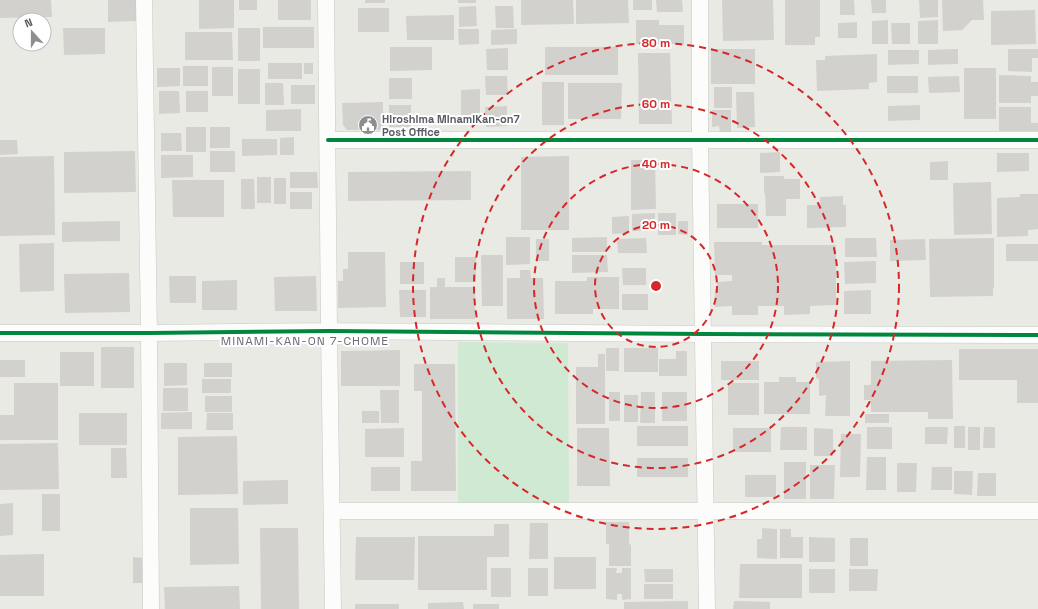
<svg xmlns="http://www.w3.org/2000/svg" width="1038" height="609" viewBox="0 0 1038 609" font-family="'Space Grotesk',sans-serif">
<rect width="100%" height="100%" fill="#eaeae4"/>
<path fill="#d0e9d2" d="M458,342l110,1 1,160 -111,1z"/>
<path fill="#d2d1ce" d="M0,0h51l1,17 -52,1z
M108,0h28v21l-28,1z
M199,0h35v28l-35,1z
M239,0h18v10h-18z
M278,0h33v20h-33z
M365,0h20v3h-20z
M458,0h18v3h-18z
M521,0h52l1,24 -53,1z
M576,0h52l1,23 -53,1z
M633,0h19v10h-19z
M656,0h26l1,12h-26z
M722,0h51l1,40 -51,1z
M785,0h35v37h-5v8h-30z
M840,0h14l1,15h-15z
M871,0h15v13h-14z
M919,0h19v17l-18,1z
M942,0h41l1,20h-12l-10,10 -19,1z
M476,6l1,20 -18,1v-20z
M495,6h18l1,22h-18z
M358,8h31v24h-31z
M1035,10l1,34 -45,1v-34z
M454,15v25h-47l-1,-24z
M636,20h23v5h25v19h-48z
M888,20v24h-16v-23z
M938,20v24h-20v-23z
M857,22v16h-19v-15z
M891,23h19v21h-18z
M263,27h51v21h-51z
M63,28h42v26l-41,1z
M238,28h22v33h-22z
M458,29h21v15l-20,1z
M517,29v15l-26,1v-15z
M185,32h47l1,28h-48z
M390,47h42v23l-42,1z
M545,47h73v28h-73z
M508,48v22h-21l-1,-21z
M711,49h44v35h-44z
M958,49v15l-30,1v-15z
M1008,49h30v9h-6v14l-24,-1z
M888,50h31v14l-31,1z
M638,53h32l2,71h-33z
M877,54v28l-8,1v6l-52,2 -1,-31h9v-4z
M268,63h34v16h-34z
M304,63h9v11h-9z
M183,66h25v20h-25z
M212,67h21v29h-21z
M157,68h23v18l-23,1z
M964,68h32v51h-32z
M238,69h22v35h-22z
M999,75l32,1v6h7v14h-7v7h-32z
M485,76h22l1,19h-22z
M887,76h31v17h-31z
M959,76l1,16 -31,1 -1,-16z
M389,78h23v21h-23z
M542,82h22v43h-22z
M265,83h18l1,22h-19z
M568,83h54l-1,36h-53z
M291,85h24v19h-24z
M714,87h18v21h-18z
M480,89v32h-19v-31z
M159,91h20l1,22 -21,1z
M186,91h22v21h-22z
M736,92h18l1,35 -18,1z
M383,102v28h-36l-4,-5 -1,-22z
M389,105h22v22h-22z
M920,105v15l-32,1v-15z
M507,106v20l-21,1 -1,-20z
M999,107h32v16h7v8h-39z
M301,109v22h-35v-21z
M712,110h19v22h-11l-1,-6 -7,1z
M186,127h20v25h-20z
M210,127h20v21h-20z
M161,133h20l1,18h-21z
M294,137v18h-14v-17z
M242,139h35v16l-35,1z
M0,140h17l1,14 -18,1z
M135,151l1,41 -72,1v-41z
M210,151h25v21h-25z
M780,152v20l-20,1v-20z
M997,153h32v18l-32,1z
M161,155h32v22l-32,1z
M54,156l1,79 -55,1v-79z
M569,156v74h-48v-73z
M631,160h24l1,49 -25,1z
M948,161v19h-18v-18z
M471,171v29l-123,1v-29z
M290,172h27l1,16h-28z
M764,176h20v3h16v20h-14v17h-20l-1,-23h-1z
M257,177h14v26h-14z
M274,178h12v26h-12z
M241,179h13l1,30h-14z
M172,180h52v37h-51z
M991,182l1,52 -38,1 -1,-52z
M290,192h22v17h-22z
M1020,194h18v35l-10,1v6l-31,1v-39l23,-1z
M843,196v9h3v22l-39,1v-23h13v-8z
M717,204h41v24h-41z
M655,213v18h-23v-17z
M658,213h18v22h-18z
M629,216v17l-17,1v-17z
M120,221v20l-58,1v-20z
M678,221h10v14l-10,-1z
M506,237h24v27l-24,1z
M607,237v15h-35v-14z
M646,238l1,15h-29l-1,-14z
M845,238h31l1,19h-32z
M994,238v50h-1v8l-63,1 -1,-58z
M536,239h13v22h-13z
M925,239l1,21 -36,1v-21z
M714,242h48v3h74v60l-26,1v8l-26,1v-9h-26v9h-26v-9l-17,1v-18l3,1 -1,-8 15,-1v-6h-17z
M54,243v48l-34,1 -1,-48z
M1006,244h32v17h-32z
M348,252h37l1,55 -48,1v-27h5v-12h5z
M481,255h22v51h-21z
M572,255h35l1,17 -36,1z
M455,257h21v25h-21z
M876,261v22l-31,1 -1,-22z
M400,262h24v22h-24z
M622,268h24v17h-23z
M520,270h10l1,8h12l1,41h-37v-41h13z
M129,273l1,39 -65,1 -1,-39z
M169,276h27v27h-26z
M316,276l1,35h-42l-1,-34z
M587,277h32v32h-26v5h-38v-33h32z
M437,278h8v9h30v32h-45v-32h7z
M237,280v30h-35v-29z
M399,290h27v27h-26z
M871,290v24h-27v-23z
M622,294h26v16h-26z
M101,347h33v41h-33z
M606,348h13v23h-13z
M624,348h34v24h-34z
M959,349h79v54h-21v-23h-58z
M400,350v36h-59v-35z
M676,351h11v25h-28v-17h17z
M60,352h34v34h-34z
M598,354h7v70h-29v-57h22z
M0,360h25v17h-25z
M952,360l1,59h-25v-7h-57v-12h-7v-15h7v-24z
M721,361h38v19h-38z
M850,361v55h-25l1,-21 -7,1v-17l-3,-1v-16z
M164,363h23v22l-23,1z
M204,363h28v14h-28z
M414,364h41l1,127h-45v-30h11v-70h-8z
M779,377h17v5h14v32h-46v-32h15z
M202,379h29v14h-29z
M14,383h44v57h-58v-25h14z
M728,383h31v32h-31z
M163,388h25v23h-25z
M380,390h19v33h-18z
M609,392h11v29h-11z
M641,392h14v31h-15z
M662,392h25v29h-25z
M624,395h14v27h-14z
M205,396h27v16h-27z
M362,411h17v12h-17z
M192,412v17h-31v-16z
M79,413h48v32h-48z
M207,413h26v17h-27z
M865,414h24v9h-24z
M637,426h51v20h-51z
M954,426h11v22h-11z
M781,427h26v23h-27z
M867,427h25v22h-25z
M925,427h23l-1,17h-22z
M968,427h12v23h-12z
M984,427h11v21h-12z
M404,428v29h-39v-28z
M577,428h32l1,58h-33z
M733,428h38v24h-38z
M814,428l19,1v27h-19z
M841,434h20l-1,43h-20z
M237,436l1,58 -60,1v-58z
M58,443l1,46 -59,1v-46z
M111,448h15l1,30h-16z
M867,457h19v33h-20z
M637,458h51v19h-51z
M784,462h22v37h-22z
M897,463h20l-1,29h-19z
M810,465h25l-1,34h-24z
M371,467h29v24h-29z
M932,467h20v23h-21z
M954,471h19l-1,24 -18,-1z
M978,473h18v23h-19z
M745,475h31v22h-31z
M288,480v24l-45,1v-24z
M42,494h18v37h-18z
M13,503v32l-13,1v-32z
M190,508h48l1,56 -49,1z
M606,522h23v23l2,-1v22h-22v-22h-3z
M530,523h18v36h-19z
M494,524h15v33h-22v33h-69v-54h76z
M260,528h38l1,81h-38z
M762,528l15,1v30l-20,-1v-19h5z
M780,529h11v8h12v21h-23z
M356,537h59l-1,43h-59z
M809,537l26,1v24h-26z
M850,538h18v28h-18z
M44,554v42h-44v-41z
M133,557l10,1v25h-10z
M554,557h42v32h-42z
M740,564h62v34h-63z
M491,568h20v29h-20z
M528,568h20v28h-20z
M606,568h11l-1,5h6v-5h9v31l-9,1v-6h-5v6l-11,-1z
M644,569h29v13h-28z
M809,569h26v24h-26z
M849,569h29l-1,22h-28z
M644,584h29v15h-29z
M239,586l1,23h-75l-1,-22z
M688,601v8h-64v-7z
M734,601l36,1v7h-37z
M463,602l1,7h-36v-6z
M355,604h44v5h-44z
M473,604h26v5h-26z"/>
<g fill="none" stroke-linecap="round" stroke-linejoin="round">
<defs>
<path id="minor" d="M144,0l5,333 2,276
M326,0l3,331 4,278
M700,0v139l7,470
M328,140h710
M0,333h149l180,-2 374,3 335,1
M332,511h706"/>
</defs>
<use href="#minor" stroke="#c7c7c7" stroke-width="17"/>
<use href="#minor" stroke="#fcfcfb" stroke-width="16"/>
<defs>
<path id="cycleway" d="M328,140h710
M0,333h149l180,-2 374,3 335,1"/>
</defs>
<use href="#cycleway" stroke="#fff" stroke-width="6"/>
<use href="#cycleway" stroke="#00873e" stroke-width="4"/>
</g>
<g fill="none" stroke="#d62828" stroke-width="2" stroke-dasharray="7 5">
<circle cx="656" cy="286" r="61"/>
<circle cx="656" cy="286" r="122"/>
<circle cx="656" cy="286" r="182"/>
<circle cx="656" cy="286" r="243"/>
</g>
<defs>
<symbol id="civic-disc" viewBox="-11 -11 22 22"><circle r="9.5" fill="#8c8e90" stroke="#fff"/><path d="M-.6-6.5H3V-4.5H.6V-3L4-1V1h2V6H-6V1h2V-1L-.6-3ZM-1.2 2.5V6h2.4V2.5Z" fill="#fff"/></symbol>
</defs>
<g fill-rule="evenodd">
<use href="#civic-disc" x="357" y="114" width="22" height="22"/>
</g>
<g text-anchor="middle" stroke-width="4" stroke-linejoin="round" paint-order="stroke">
<g font-size="11" font-weight="bold" fill="#595c63" stroke="#fff" text-anchor="start">
<text x="382" y="123">Hiroshima MinamiKan-on7<tspan x="382" dy="13">Post Office</tspan></text>
</g>
<g font-size="12" letter-spacing="1" fill="#6a6d75" stroke="#fff">
<text x="305" y="345">MINAMI-KAN-ON 7-CHOME</text>
</g>
</g>
<circle cx="656" cy="286" r="6" fill="#d62828" stroke="#fff" stroke-width="2"/>
<g font-size="12" text-anchor="middle" font-weight="bold" fill="#d62828" stroke="#fff" stroke-width="4" stroke-linejoin="round" paint-order="stroke">
<text x="656" y="47">80 m</text>
<text x="656" y="108">60 m</text>
<text x="656" y="168">40 m</text>
<text x="656" y="229">20 m</text>
</g>
<g transform="translate(32 32) rotate(339)"><circle r="19" fill="#ffffff" stroke="#bdbec1"/>
<path d="M0-3L7 15L0 10L-7 15Z" fill="#8c8e90"/>
<text y="-6" font-size="11" font-weight="bold" text-anchor="middle" fill="#595c63">N</text>
</g>
</svg>
